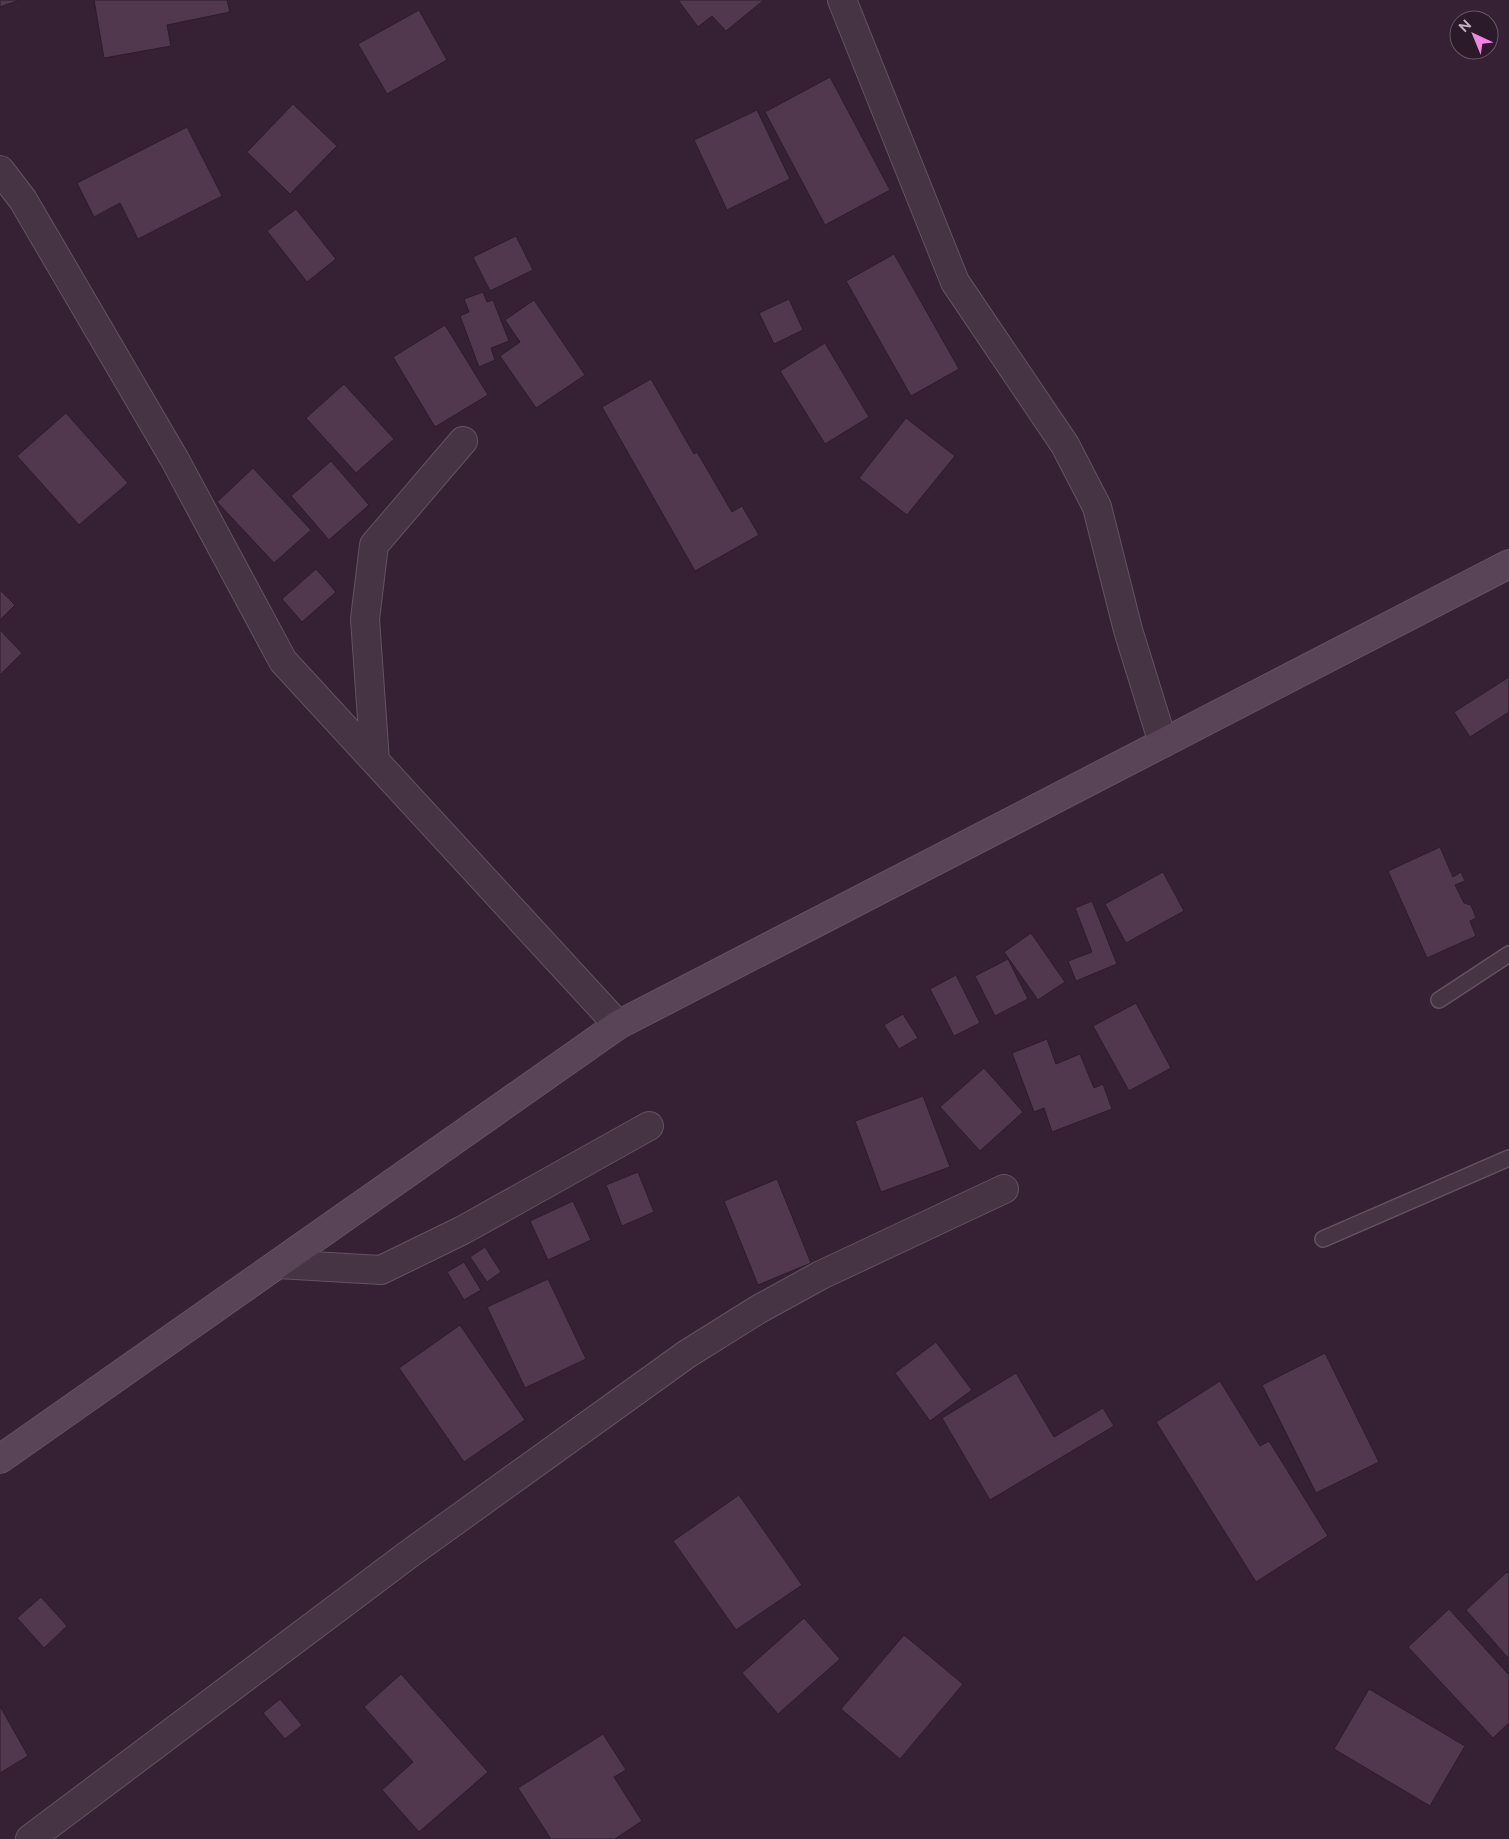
<svg xmlns="http://www.w3.org/2000/svg" width="1509" height="1839" viewBox="0 0 1509 1839" font-family="Raleway,sans-serif">
<rect width="100%" height="100%" fill="#352133"/>
<path fill="#51384f" stroke="#2d1c2b" d="M0,0h20l-20,7z
M94,0h133l3,12 -63,13 4,21 -67,12z
M678,0h86l-38,31 -14,-15 -14,11z
M419,10l28,50 -60,34 -29,-50z
M830,77l60,113 -65,35 -60,-113z
M293,104l44,42 -47,48 -43,-42z
M757,110l33,69 -63,31 -33,-70z
M187,127l35,69 -84,43 -18,-36 -26,14 -17,-34z
M296,209l40,50 -29,23 -40,-51z
M516,236l17,34 -43,21 -17,-34z
M894,254l65,115 -48,27 -65,-115z
M483,292l4,10 6,-2 16,41 -18,7 4,12 -16,7 -19,-51 9,-4 -5,-13z
M789,299l14,31 -29,14 -15,-31z
M534,300l51,75 -49,33 -36,-52 20,-14 -15,-22z
M445,325l43,70 -53,32 -42,-70z
M825,343l44,74 -44,27 -45,-73z
M651,379l43,75 3,-2 35,60 10,-6 17,29 -64,36 -93,-164z
M344,384l50,55 -38,34 -50,-55z
M66,413l62,70 -49,42 -62,-69z
M906,418l49,38 -48,59 -48,-37z
M331,461l38,44 -40,35 -38,-44z
M253,468l58,62 -37,33 -57,-61z
M316,569l20,23 -34,30 -20,-23z
M0,590l15,15 -15,15z
M0,630l22,23 -22,22z
M1509,677v35l-39,25 -16,-25z
M1440,847l13,30 8,-5 4,9 -10,4 9,18 7,2 5,13 -6,3 6,15 -49,22 -39,-87z
M1163,872l21,39 -58,32 -21,-39z
M1092,901l25,63 -41,17 -8,-20 24,-9 -17,-44z
M1031,933l34,49 -27,18 -34,-48z
M1008,959l20,40 -33,17 -20,-40z
M956,975l24,48 -26,13 -24,-47z
M1136,1003l35,65 -42,23 -36,-65z
M903,1014l15,24 -19,11 -15,-24z
M1047,1039l9,25 24,-10 14,34 9,-4 9,25 -60,23 -8,-24 -10,4 -22,-59z
M984,1068l39,44 -43,39 -40,-44z
M923,1096l27,71 -69,25 -26,-71z
M638,1172l16,40 -32,14 -16,-41z
M777,1179l34,84 -53,22 -34,-84z
M573,1201l18,39 -43,20 -18,-39z
M485,1247l16,25 -14,10 -17,-25z
M464,1262l17,28 -17,10 -17,-28z
M548,1279l38,80 -61,29 -38,-81z
M460,1325l65,95 -61,42 -65,-94z
M936,1342l36,48 -42,31 -35,-48z
M1325,1353l54,109 -63,31 -54,-108z
M1016,1373l38,64 49,-29 11,18 -124,74 -48,-82z
M1220,1381l40,65 9,-5 59,95 -72,46 -100,-160z
M739,1495l63,90 -66,45 -63,-89z
M1507,1572l2,2v85l-43,-49z
M41,1597l26,29 -23,22 -27,-30z
M1449,1609l60,66v48l-16,15 -85,-91z
M804,1618l36,41 -62,55 -36,-41z
M904,1635l59,49 -63,75 -59,-50z
M401,1674l87,98 -69,60 -37,-42 31,-28 -49,-55z
M1369,1689l96,57 -35,60 -96,-57z
M280,1699l22,26 -17,14 -22,-26z
M0,1706l28,50 -28,17z
M603,1734l23,36 -12,7 28,44 -27,18h-64l-33,-51z"/>
<g fill="none" stroke-linecap="round" stroke-linejoin="round">
<defs>
<path id="lane" d="M1439,1000l70,-46
M1323,1239l186,-81"/>
<path id="street" d="M842,0l113,282 110,163 32,62 31,123 35,113
M0,170l23,30 152,260 108,201 335,364
M375,761l-10,-142 9,-74 89,-104
M278,1264l103,6 82,-40 186,-104
M30,1839l379,-285 278,-200 72,-45 62,-34 183,-86"/>
<path id="secondary" d="M0,1459l618,-434 891,-461"/>
</defs>
<use href="#lane" stroke="#645262" stroke-width="18"/>
<use href="#street" stroke="#645262" stroke-width="30"/>
<use href="#secondary" stroke="#645262" stroke-width="30"/>
<use href="#lane" stroke="#463444" stroke-width="15"/>
<use href="#street" stroke="#463444" stroke-width="28"/>
<use href="#secondary" stroke="#594356" stroke-width="28"/>
</g>
<g transform="translate(1474 35) rotate(316)"><circle r="24" fill="#2b1a29" stroke="#685665"/>
<path d="M0-4L9 19L0 12L-9 19Z" fill="#f086e2"/>
<text y="-8" font-size="14" font-weight="bold" text-anchor="middle" fill="#c3afc0">N</text>
</g>
</svg>
